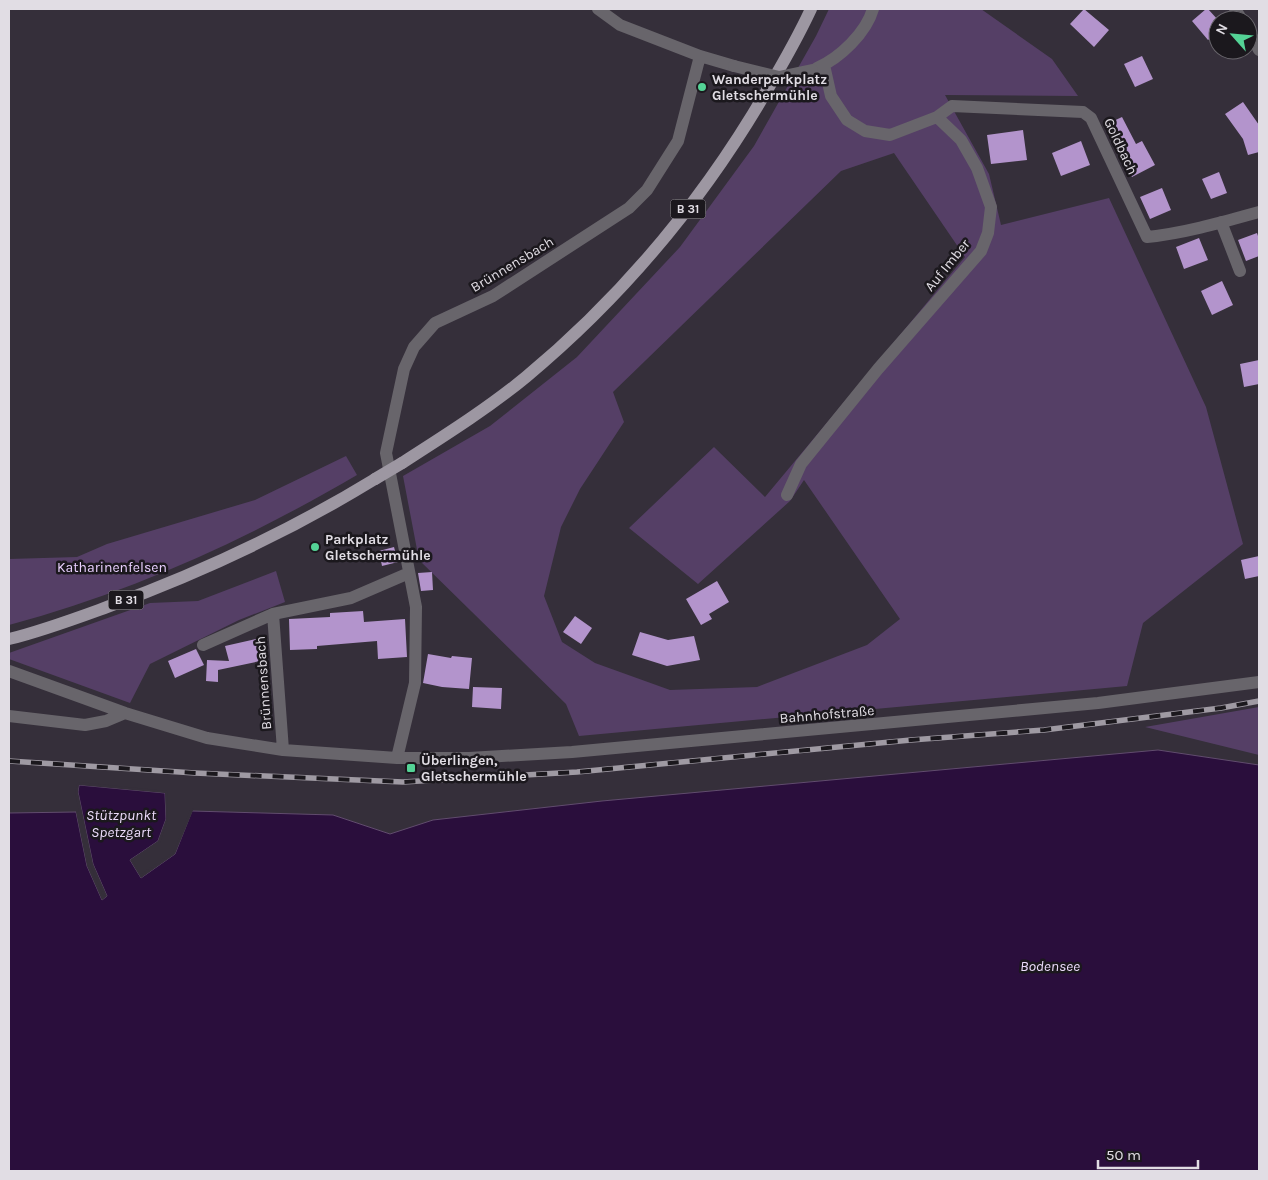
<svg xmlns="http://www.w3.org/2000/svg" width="1268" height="1180" viewBox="0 0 1268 1180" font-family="Karla,sans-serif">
<rect width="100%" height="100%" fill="#352f3a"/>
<path fill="#553f66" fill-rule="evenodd" d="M829,9h152l71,50 26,37 -133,-1 44,79 12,51 108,-27 97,209 37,137 -100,79 -16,63 -548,50 -13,-32 -147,-144 -16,-84 87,-50 87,-69 103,-110 74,-101 62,-110zM894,153l71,104 -200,240 -51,-50 -85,81 69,56 92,-83 14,-21 96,139 -33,26 -110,42 -87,3 -75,-27 -33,-21 -18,-46 17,-69 19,-38 44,-67 -11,-30 228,-221z
M346,456l11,19c-109,64 -225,117 -348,150v-66l68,-2 30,-13 148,-44z
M276,571l9,31 -46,18 -89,44 -20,39 -121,-44v-6l141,-50 48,-2z
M1259,707v48l-114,-28z"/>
<path fill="#2a0e3c" stroke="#614c6e" d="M1158,750l101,15v406h-1250v-358l67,-1 11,54 15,34 5,-4 -14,-32 -15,-72 1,-7 86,8 1,26 -8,22 -28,19 11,18 34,-24 17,-43 141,4 57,19 43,-14 169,-19z"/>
<path fill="#352f3a" d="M79,782l88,9 1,29 -8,23 -27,18 8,13 32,-22 17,-42 4,-2 -19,46 -34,24 -11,-18 28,-19 8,-22 -1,-26 -86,-8 -1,7 15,72 14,32 -5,4 -15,-34 -11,-54v-2l3,2 11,53 13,31 1,-1 -14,-30 -15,-72 2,-9z"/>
<path fill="#b394cc" d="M1084,9l25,21 -15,17 -24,-23z
M1206,9h2l10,11v12l-10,8 -16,-19z
M1142,56l11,23 -18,8 -11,-23z
M1243,102l16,23v27l-11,3 -5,-16 -18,-25z
M1122,117l14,27 6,-3 13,24 -23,12 -27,-52z
M1023,130l4,30 -36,4 -4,-29z
M1081,141l9,24 -29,11 -9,-23z
M1219,172l8,21 -16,6 -9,-20z
M1162,188l9,22 -21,9 -10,-22z
M1257,233l2,6v17l-13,5 -8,-21z
M1199,238l9,22 -24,9 -8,-22z
M1222,281l11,24 -21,10 -11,-24z
M1259,360v24l-15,3 -4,-23z
M394,547l4,15 -16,4 -3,-15z
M1259,556v20l-14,3 -4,-19z
M432,572l1,18 -12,1 -3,-18z
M717,581l12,21 -20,12 3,5 -11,6 -15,-26z
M363,611l1,11 41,-3 2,38 -29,2 -1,-18 -60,5v3l-27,1 -1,-31 41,-2v-4z
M575,616l17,12 -11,16 -18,-12z
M640,632l28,8 26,-4 6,24 -33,6 -35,-11z
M260,638l5,22 -47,10v12l-12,-1 1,-21 22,1 -4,-15z
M196,649l8,16 -29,13 -7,-17z
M428,654l23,4 1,-2 20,2 -3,31 -27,-2 -19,-4z
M473,687l29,1 -1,21 -29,-2z"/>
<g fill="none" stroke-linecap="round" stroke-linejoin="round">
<path stroke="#68656b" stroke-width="12" d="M598,9l22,16 80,31 34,10
M1235,9l7,11
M1248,29l11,21
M824,65l7,31 16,24 18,11 25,4 47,-18 15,-11 131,6 8,6 56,119c38,-4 76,-15 112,-25
M817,68c23,-10 49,-35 56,-59
M1221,222l19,49
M787,495l14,-31 77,-95 103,-118 7,-18 3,-26 -14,-39 -16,-28 -24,-23
M273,614l10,136
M203,645l70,-31 78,-16 58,-25
M9,671l116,42 82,25 76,12 114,8h72l103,-6 526,-49 161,-21
M9,716l76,9 21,-4 19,-8
M397,758l18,-75 1,-76 -30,-154 18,-84 10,-22 21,-24 58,-27 136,-88 18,-18 31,-49 22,-85"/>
<path stroke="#9d97a2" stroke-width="12" d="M402,463c42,-27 85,-54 124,-86 96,-80 177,-177 240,-285 16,-27 32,-55 45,-83
M9,639c33,-8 65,-20 98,-32 93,-34 183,-76 268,-128"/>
<defs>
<path id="rail" d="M9,761l186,12 208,9 174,-10 334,-32 133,-10 177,-22 38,-7"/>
</defs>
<use href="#rail" stroke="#9f9aa3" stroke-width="5.5"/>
<use href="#rail" stroke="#1b181d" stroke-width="4" stroke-dasharray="11" stroke-linecap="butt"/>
<path stroke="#68656b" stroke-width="12" d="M734,66l45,11 33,-7"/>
<path stroke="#9d97a2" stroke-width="12" d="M375,479l27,-16"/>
</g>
<g fill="#54d396" stroke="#1b181d" stroke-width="2">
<circle cx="702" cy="87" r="5"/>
<circle cx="315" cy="547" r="5"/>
<rect x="406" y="763" width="10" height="10" rx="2.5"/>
</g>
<g text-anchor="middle" stroke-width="5" stroke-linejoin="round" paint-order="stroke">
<g fill="#1b181d" stroke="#a6a2a8" stroke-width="1">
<rect x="670.5" y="199.5" width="35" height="19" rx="4"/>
<rect x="108.5" y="590.5" width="35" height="19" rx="4"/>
</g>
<g font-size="12" font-weight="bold" fill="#e1dde4">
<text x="688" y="213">B 31</text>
<text x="126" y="604">B 31</text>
</g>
<g font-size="14" font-weight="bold" fill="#e1dde4" stroke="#1b181d" text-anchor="start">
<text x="712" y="84">Wanderparkplatz<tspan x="712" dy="16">Gletschermühle</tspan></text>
<text x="325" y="544">Parkplatz<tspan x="325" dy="16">Gletschermühle</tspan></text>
<text x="421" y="765">Überlingen,<tspan x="421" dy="16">Gletschermühle</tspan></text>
</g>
<g font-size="14" fill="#e1dde4" stroke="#1b181d">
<text transform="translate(1121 146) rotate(65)" y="5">Goldbach</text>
<text transform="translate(512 264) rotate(-31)" y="5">Brünnensbach</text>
<text transform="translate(947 265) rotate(-51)" y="5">Auf Imber</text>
<text transform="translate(263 683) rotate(-94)" y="5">Brünnensbach</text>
<text transform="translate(827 714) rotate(-5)" y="5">Bahnhofstraße</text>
</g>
<g font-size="14" fill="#e8cffe" stroke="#1b181d">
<text x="112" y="572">Katharinenfelsen</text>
</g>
<g font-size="15" font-style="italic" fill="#ecdcfb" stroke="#1b181d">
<text x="121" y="820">Stützpunkt<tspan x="121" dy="17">Spetzgart</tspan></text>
<text x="1050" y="971">Bodensee</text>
</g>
</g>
<rect width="1268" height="1180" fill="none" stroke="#e1dde4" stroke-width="20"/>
<g transform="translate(1233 35) rotate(297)"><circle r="24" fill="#1b181d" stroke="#6a676d"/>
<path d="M0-4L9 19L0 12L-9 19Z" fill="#54d396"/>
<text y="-8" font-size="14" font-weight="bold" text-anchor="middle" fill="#e1dde4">N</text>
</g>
<path d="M1098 1160v8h100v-8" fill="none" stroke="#e1dde4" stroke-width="2.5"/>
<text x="1106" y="1160" font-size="15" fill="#e1dde4" stroke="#1b181d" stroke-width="4" paint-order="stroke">50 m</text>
</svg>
